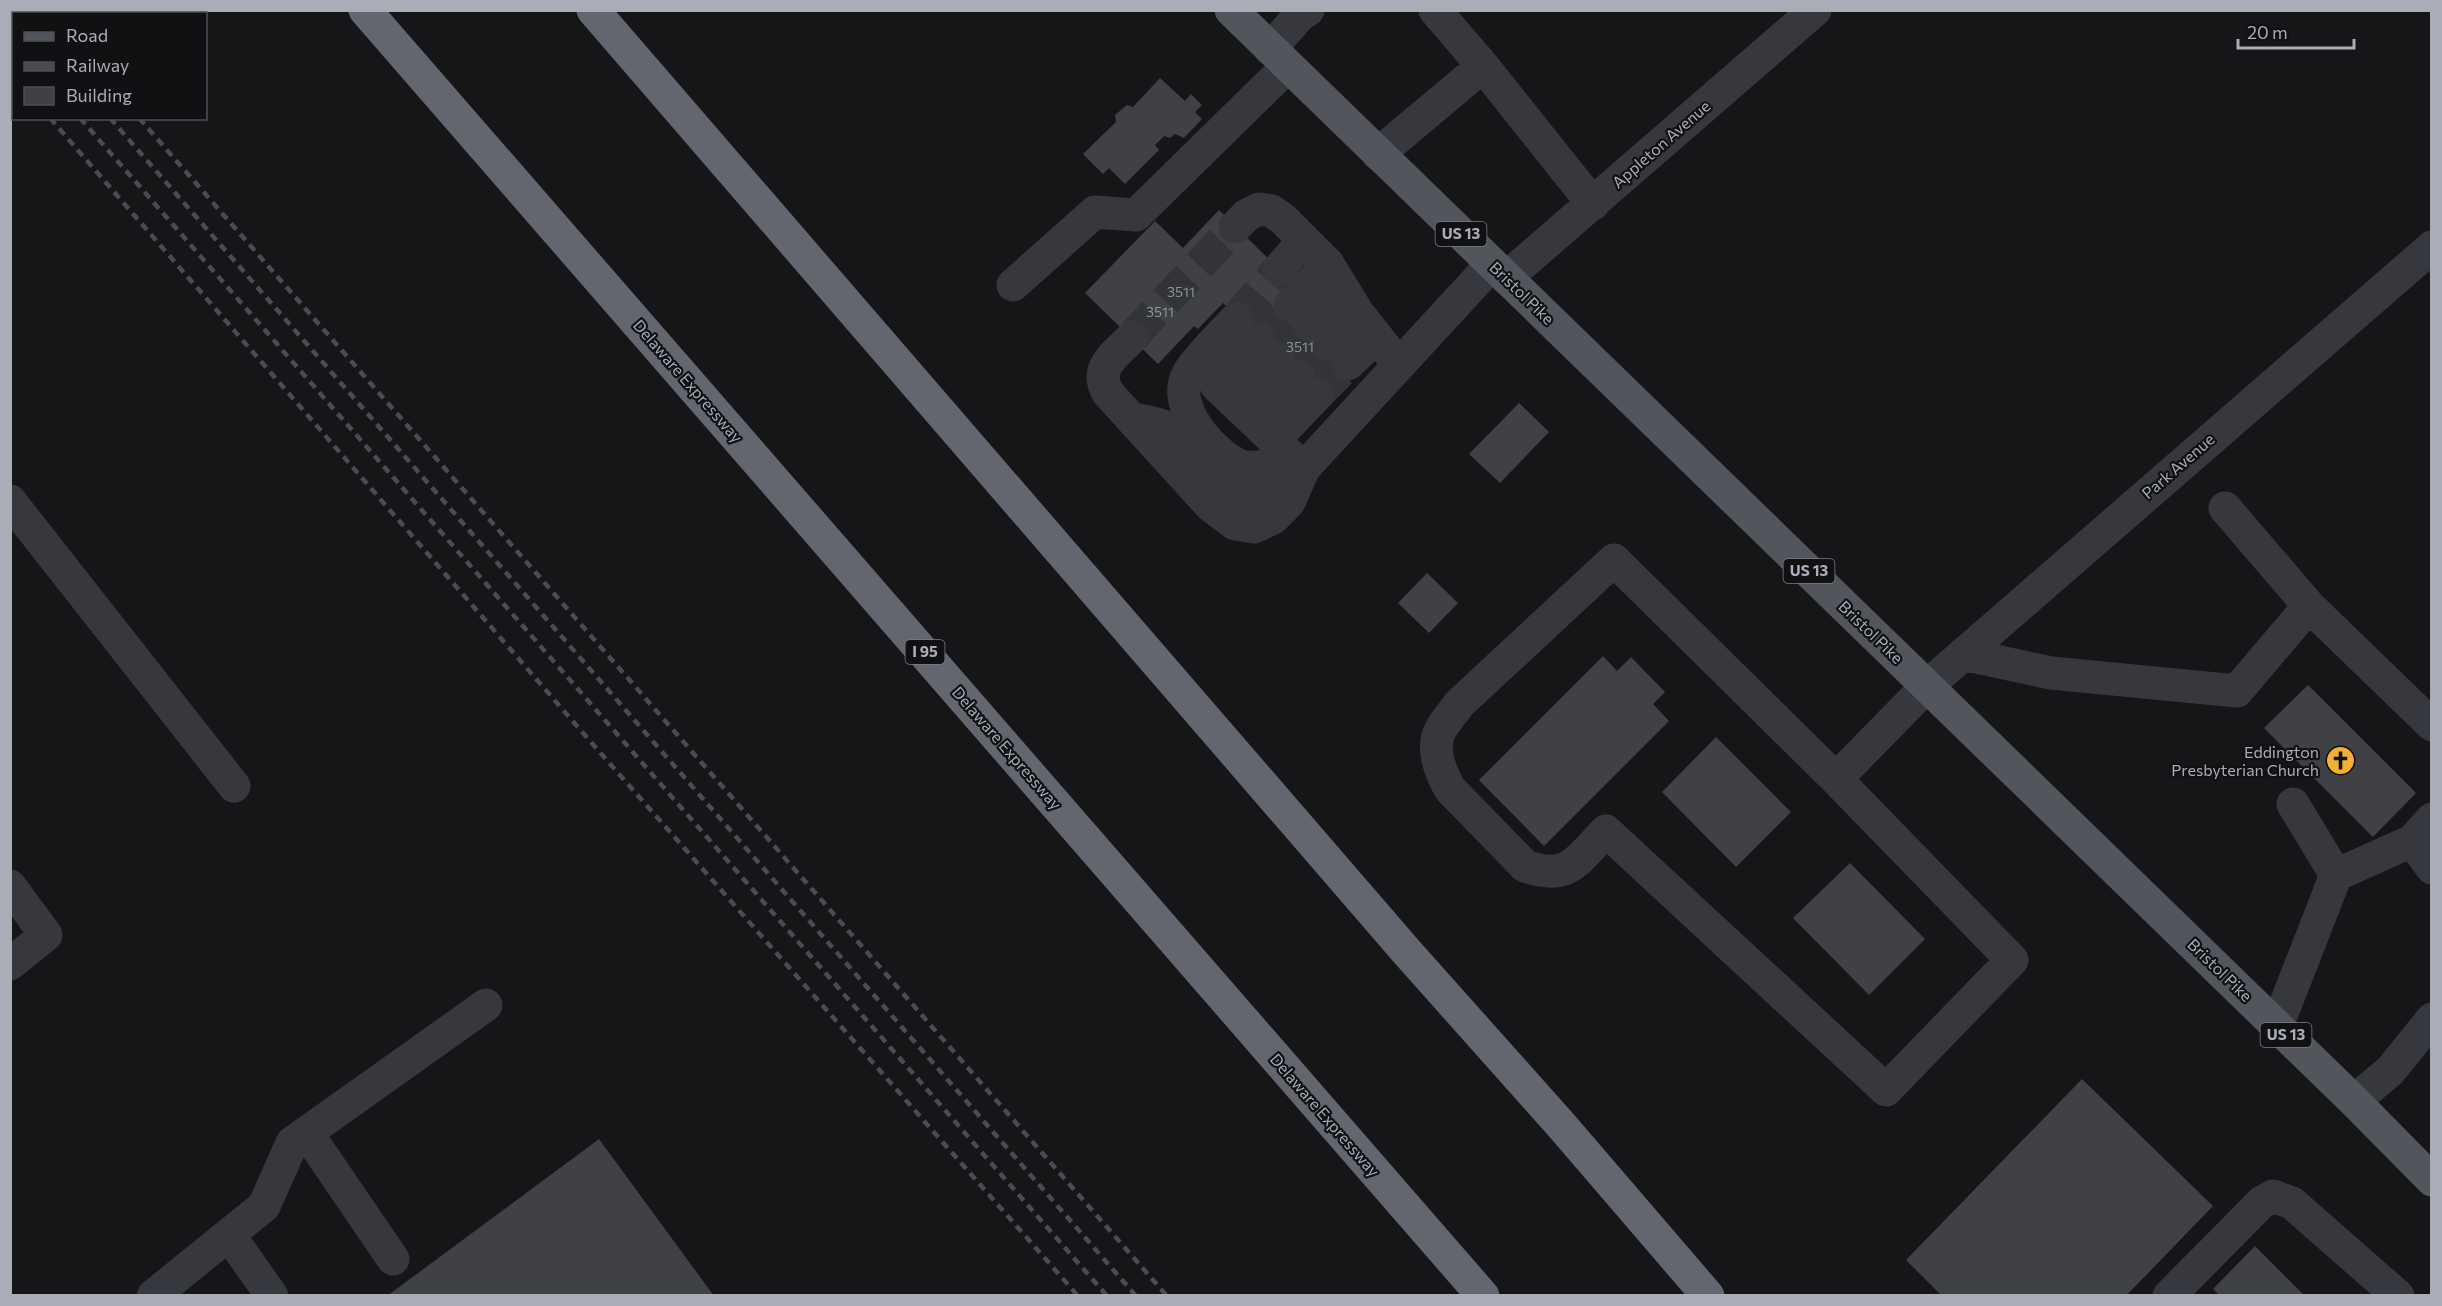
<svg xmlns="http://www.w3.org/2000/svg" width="2442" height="1306" viewBox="0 0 2442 1306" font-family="Commissioner,sans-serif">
<rect width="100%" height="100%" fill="#161618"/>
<path fill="#404145" d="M1160,78l25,23 6,-7 11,11 -7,7 7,7 -18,19 -9,-4 -5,4 -6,-2 -9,9 4,5 -34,34 -16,-16 -6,6 -20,-20 33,-32 -1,-7 12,-10 6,2z
M1219,210l72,71 -13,14 79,77 -31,32 -103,-101 -25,26 -4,-3 -36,38 -73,-71 70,-72 28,27z
M1519,403l30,29 -49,51 -31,-29z
M1427,573l31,30 -29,30 -31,-30z
M1603,656l14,15 14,-14 34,35 -12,12 16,17 -125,125 -65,-66z
M2308,685l108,108 -43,44 -109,-109z
M1716,737l75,75 -55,55 -74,-75z
M1850,863l75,76 -56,56 -76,-77z
M2082,1079l131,127 -87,90h-184l-36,-36z
M599,1139l115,157h-327z
M2255,1246l50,50h-85l-7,-7z"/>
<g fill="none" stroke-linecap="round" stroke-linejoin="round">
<path stroke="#333438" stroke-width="33" stroke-dasharray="33 16" stroke-linecap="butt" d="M1237,318l42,-49
M1132,337l103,-110
M1259,339l31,-33
M1278,357l30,-33
M1299,377l31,-32
M1317,395l31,-31"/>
<path stroke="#37383d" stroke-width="33" d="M1435,10l48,56 110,138
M1270,49l30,-34 8,-5
M1378,154l105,-88
M1235,227l12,-12 12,-6 13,2 11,8 45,45 30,49 41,52 93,-101
M1279,269l25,-29
M1506,278l309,-268
M1013,285l82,-73 41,3 152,-149
M1290,306l38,-42
M1237,318c-13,14 -41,41 -49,56 -18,32 25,81 53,92 7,2 16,1 23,1l21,-17
M1308,324l33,-38
M1132,337c-17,19 -39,30 -24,56l102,112 25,19 19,3 19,-9 16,-16 15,-34
M1259,339l-43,46 84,80
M1330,345l28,-32
M1348,364l28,-27
M1236,404l42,-47
M1131,418c14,4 33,6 45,14 28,19 45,55 78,66l50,-30 95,-103
M1256,422l43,-45
M1274,440l43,-45
M10,501l224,285
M2225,508l84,98
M1614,560l222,219 176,181 -126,130 -280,-259c-29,29 -37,51 -81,35l-75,-77c-9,-16 -18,-38 -11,-56 4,-10 14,-20 20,-29z
M1963,654l88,19 186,18 72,-85 123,119
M1836,779l91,-93 505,-439
M2293,804l43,71
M2432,819l-20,22 20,27
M10,886l36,49 -36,29
M2277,1026l59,-151 76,-34
M2354,1101l36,-30 42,-52
M307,1133l86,126
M229,1235l43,61
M153,1296l111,-90 28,-63 194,-138
M2169,1296l93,-94 11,-6 19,7 106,93"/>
<path stroke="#53555c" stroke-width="33" d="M1231,10l1123,1091 78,79"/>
<path stroke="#63666e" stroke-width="33" d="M365,10l1118,1286
M593,10l813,941 156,175 146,170"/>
<path stroke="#4a4c52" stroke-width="4.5" stroke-dasharray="8 6" stroke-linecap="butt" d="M16,10l2,4
M44,10l3,4
M10,39l4,3
M10,73l4,3
M50,118l533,615 495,563
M80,118l1027,1178
M110,118l1026,1178
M139,118l1028,1178"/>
</g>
<defs>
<symbol id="church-disc" viewBox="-11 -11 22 22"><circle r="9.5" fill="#f2b134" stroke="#111113"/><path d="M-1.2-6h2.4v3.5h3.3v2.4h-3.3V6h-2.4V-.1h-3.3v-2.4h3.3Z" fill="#111"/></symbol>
</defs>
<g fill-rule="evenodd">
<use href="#church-disc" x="2324" y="744" width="33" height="33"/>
</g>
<g text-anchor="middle" stroke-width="4.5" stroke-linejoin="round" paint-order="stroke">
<g font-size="14" fill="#8e929b">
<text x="1181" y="297">3511</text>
<text x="1160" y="317">3511</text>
<text x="1300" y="352">3511</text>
</g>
<g fill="#111113" stroke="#7b7e86" stroke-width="1.5">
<rect x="1435.5" y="222" width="51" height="24" rx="4.5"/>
<rect x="1783.5" y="559" width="51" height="24" rx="4.5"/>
<rect x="905.5" y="640" width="39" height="24" rx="4.5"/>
<rect x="2260.5" y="1023" width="51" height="24" rx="4.5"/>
</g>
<g font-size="15" font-weight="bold" fill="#a8adb8">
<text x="1461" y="239">US 13</text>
<text x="1809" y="576">US 13</text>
<text x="925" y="657">I 95</text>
<text x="2286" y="1040">US 13</text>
</g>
<g font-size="16" fill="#a8adb8" stroke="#111113">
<text transform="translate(1661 144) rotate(-41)" y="6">Appleton Avenue</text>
<text transform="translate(1522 293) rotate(44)" y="6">Bristol Pike</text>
<text transform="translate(688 381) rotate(49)" y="6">Delaware Expressway</text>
<text transform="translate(2178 466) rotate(-41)" y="6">Park Avenue</text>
<text transform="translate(1871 632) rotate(44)" y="6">Bristol Pike</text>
<text transform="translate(1007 748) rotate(49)" y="6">Delaware Expressway</text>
<text transform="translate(2220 970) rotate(44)" y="6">Bristol Pike</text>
<text transform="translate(1325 1115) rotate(49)" y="6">Delaware Expressway</text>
</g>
<g font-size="16" fill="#a8adb8" stroke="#111113" text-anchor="end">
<text x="2319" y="758">Eddington<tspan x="2319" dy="18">Presbyterian Church</tspan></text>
</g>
</g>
<rect width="2442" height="1306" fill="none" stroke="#a8adb8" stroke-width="24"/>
<rect x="12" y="12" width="195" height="108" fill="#111113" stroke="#4d4f55" stroke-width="1.5"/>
<rect x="24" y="32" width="30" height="9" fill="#53555c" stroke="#4d4f55" stroke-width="1.5"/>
<text x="66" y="42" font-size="18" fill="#a8adb8">Road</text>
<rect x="24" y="62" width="30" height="9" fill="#4a4c52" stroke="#4d4f55" stroke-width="1.5"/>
<text x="66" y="72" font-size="18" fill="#a8adb8">Railway</text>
<rect x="24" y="87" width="30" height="18" fill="#404145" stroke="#4d4f55" stroke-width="1.5"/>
<text x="66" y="102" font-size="18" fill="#a8adb8">Building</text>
<path d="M2238 39v9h116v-9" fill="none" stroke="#a8adb8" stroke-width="3"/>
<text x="2247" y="39" font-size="18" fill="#a8adb8" stroke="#111113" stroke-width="4.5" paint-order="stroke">20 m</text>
</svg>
